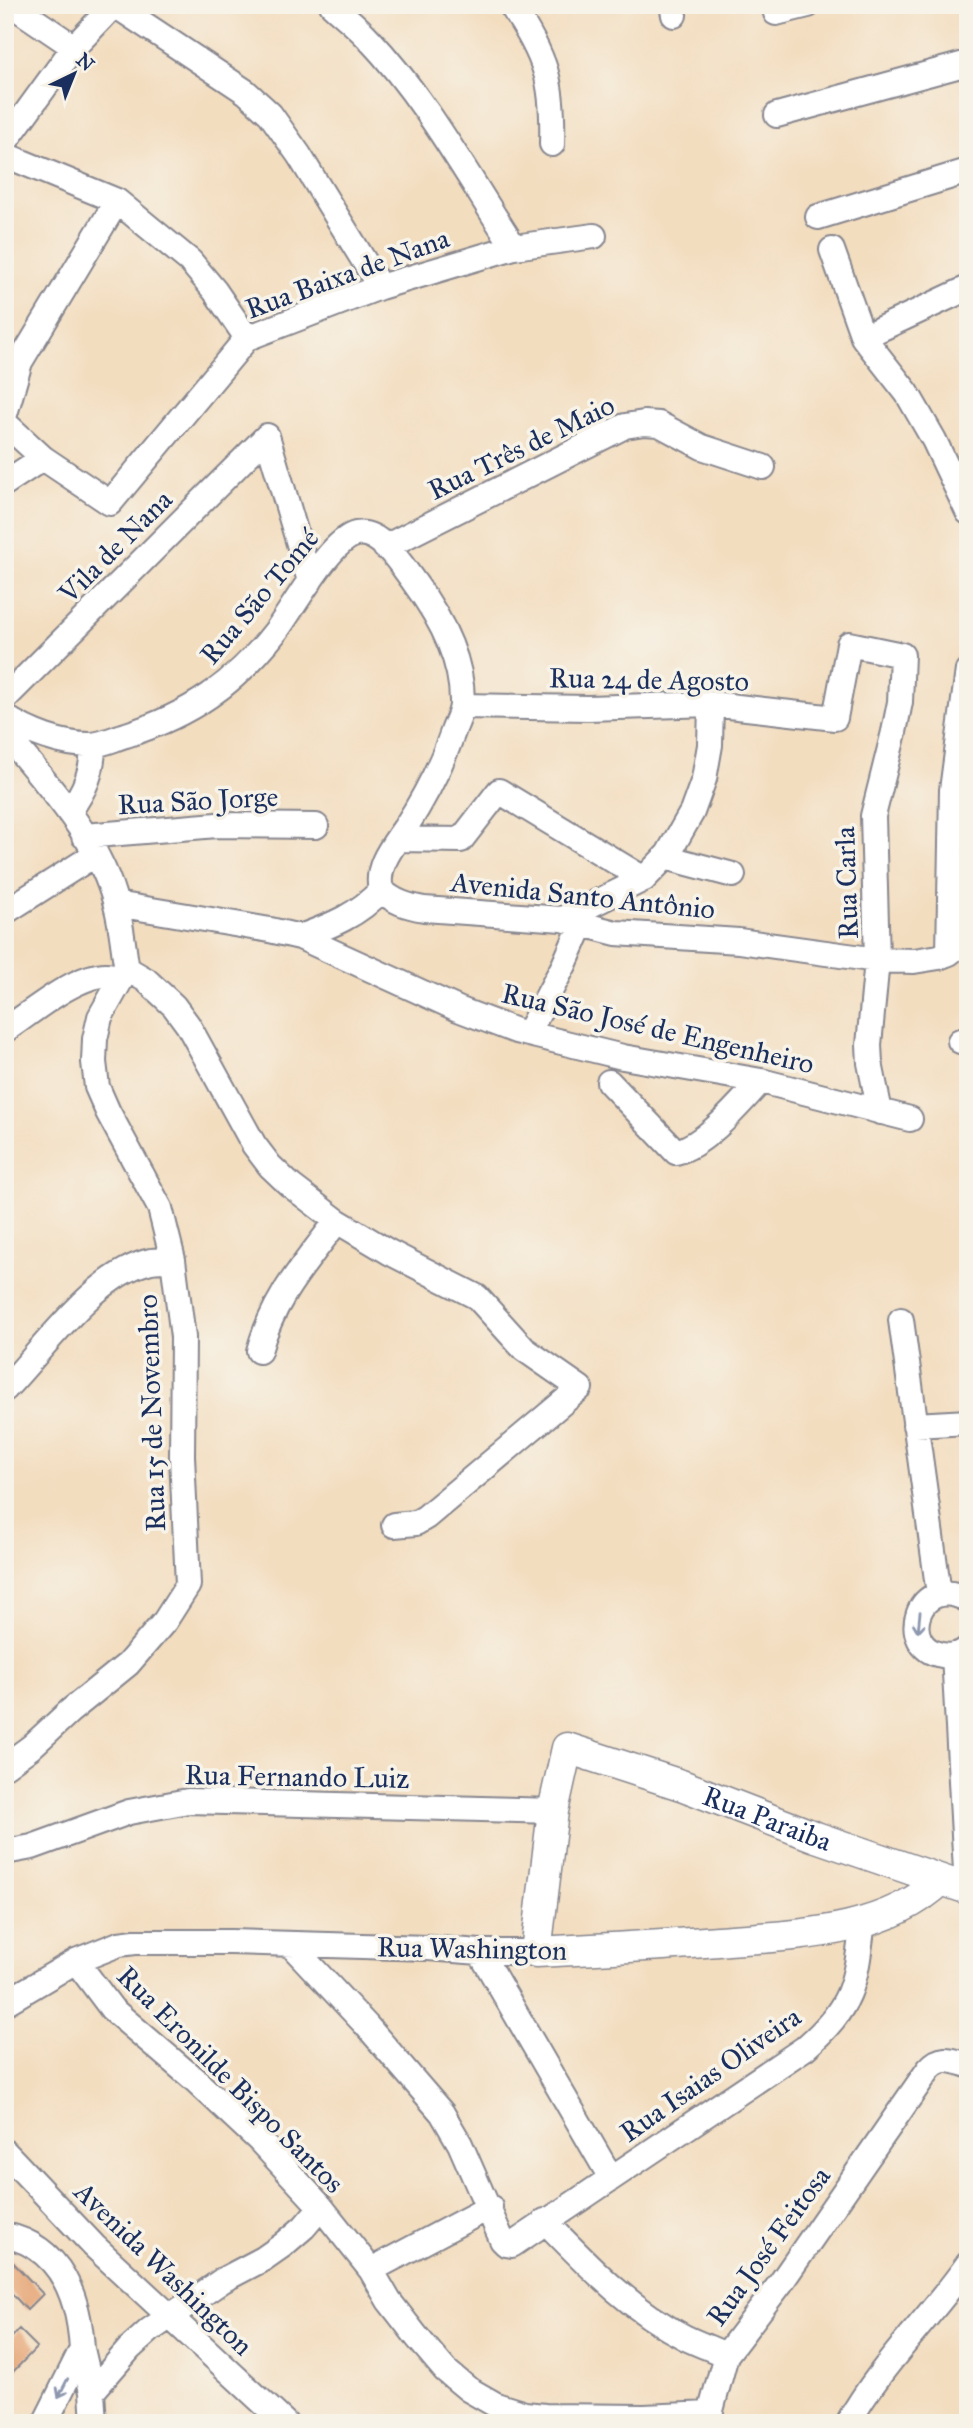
<svg xmlns="http://www.w3.org/2000/svg" width="973" height="2428" viewBox="0 0 973 2428" font-family="'IM FELL Great Primer',serif">
<rect width="100%" height="100%" fill="#f7f3e8"/>
<filter id="ink" filterUnits="userSpaceOnUse"><feTurbulence type="fractalNoise" baseFrequency=".0143" numOctaves="2"/><feDisplacementMap in="SourceGraphic" scale="14" xChannelSelector="R" yChannelSelector="G"/><feConvolveMatrix kernelMatrix="1 2 1 2 8 2 1 2 1" color-interpolation-filters="sRGB"/></filter>
<filter id="wash" filterUnits="userSpaceOnUse"><feTurbulence type="fractalNoise" baseFrequency=".00686" numOctaves="4" result="noise"/><feDisplacementMap in="SourceGraphic" scale="28" xChannelSelector="R" yChannelSelector="G"/><feGaussianBlur stdDeviation="1.57" result="paint"/><feColorMatrix in="noise" values="0 0 0 0 0 0 0 0 0 0 0 0 0 0 0 0 0 1.4 0 .05"/><feComposite in="paint" operator="in"/></filter>
<g filter="url(#wash)">
<rect width="100%" height="100%" fill="#f3ddbf"/>
<g id="blocks">
<path fill="#e6a576" d="M5,2254l38,40 -16,16 -22,-24z
M19,2329l18,18 -32,33v-35z"/>
</g>
</g>
<g filter="url(#ink)">
<use href="#blocks" fill-opacity="0" stroke="#87868e" stroke-width="2"/>
<g fill="none" stroke-linecap="round" stroke-linejoin="round">
<defs>
<path id="minor" d="M12,5l62,42
M115,5l131,87 24,22 29,41 81,132
M332,5c12,11 25,21 36,33 58,61 100,139 146,209
M511,5c35,52 43,77 41,139
M672,5l2,10
M776,13l32,-8
M777,115l191,-52
M5,142l69,-95 40,-42
M5,155l112,46 73,60 25,30 32,47
M818,217l150,-46
M832,250l31,87 44,56 27,47 34,72
M863,337l105,-49
M5,414l15,-52 97,-161
M5,423l38,35 67,45 137,-165 133,-51 134,-40 80,-11
M5,483l38,-25
M385,547l240,-121 19,-3 15,1 43,23 61,20
M5,698l262,-262 43,145
M462,706l126,2 123,-4 124,14 14,-74 53,11 -2,47 -6,30 -21,84 4,144 -8,85 1,18 10,49
M5,717c24,16 57,28 85,28 12,0 25,-7 36,-10 64,-20 109,-51 150,-104 17,-22 54,-91 80,-97 24,-5 46,32 58,48 26,35 49,77 48,122 0,8 -5,17 -8,25 -12,35 -29,68 -49,99 -13,19 -30,39 -24,62
M5,733c42,52 95,106 111,172 6,21 7,43 11,64
M69,812c16,-22 24,-40 24,-67
M84,836l133,-11 99,1
M398,839l63,1 38,-49 145,88
M665,857l68,18
M381,890c13,12 26,16 43,19l138,10 54,14 123,8 138,19 37,1 25,-4 10,-4 19,-15
M116,904l154,26 30,7 158,72 58,22 107,26 138,24 149,38
M5,912l91,-58
M562,919l82,-40 24,-25 24,-42 12,-33 6,-34 1,-41
M300,937c30,-11 59,-22 81,-47
M949,953l3,-163 16,-120
M127,969l19,11 28,26 14,19 66,120 16,21 20,19 47,36 52,31 88,45 47,52 56,39 -154,129 -10,6 -22,2
M5,1030c26,-17 70,-55 101,-55 5,0 11,2 16,3
M528,1033l36,-68 18,-41
M960,1041l8,1
M609,1082l67,70c31,-8 63,-48 85,-71
M901,1320l38,274
M259,1351c15,-54 45,-86 78,-130
M5,1389c39,-40 90,-116 146,-128 7,-1 15,-1 22,-1
M915,1425l53,-3
M967,1649c-7,6 -16,8 -25,6 -46,-7 -25,-84 26,-55
M954,1655l13,234
M5,1766l26,-19 39,-36 58,-47 37,-43 23,-36 -6,-129 1,-119 -10,-77 -13,-52 -52,-96 -11,-25 -3,-25 1,-23 5,-22 27,-48
M5,1852l27,-5 97,-35 59,-11 365,10
M290,1944l77,82 75,87 18,31 42,96 4,4 6,1 293,-197c49,-44 50,-63 58,-127
M480,1952l131,226
M76,1961l36,48 83,71 64,60 62,67 50,63 18,31 28,36 28,33 23,19 28,16 29,9 20,2 99,1 66,-3 16,-59 54,-71 149,-215c12,-14 22,-9 39,-4
M5,2003l71,-42 43,-17 16,-2h96l197,6 52,4h56
M5,2152l89,94 191,177
M545,2221c43,44 85,89 141,117 13,6 26,11 40,17
M5,2235c57,12 74,63 77,114
M371,2270l119,-63
M92,2392l38,-44 20,-18 73,-50 40,-21 20,-14 21,-18 17,-20
M45,2423l37,-74 10,43 2,31
M848,2423c32,-58 82,-105 120,-159"/>
<g id="tertiary">
<path id="s1" d="M940,1881c-58,54 -147,54 -222,60 -61,5 -121,8 -182,11l17,-141 14,-63 117,38 132,51 152,52"/>
</g>
</defs>
<use href="#minor" stroke="#87868e" stroke-width="28"/>
<use href="#tertiary" stroke="#87868e" stroke-width="33"/>
<use href="#minor" stroke="#fff" stroke-width="24"/>
<use href="#tertiary" stroke="#fff" stroke-width="30"/>
</g>
<defs><path id="oneway-shaft" d="M-6 0H5M1.5-3L5.5 0L1.5 3" fill="none" stroke-width="1.6" stroke-linecap="round" stroke-linejoin="round" transform="scale(1.75)"/></defs>
<g stroke="#8d97ae">
<use href="#oneway-shaft" transform="translate(919 1622) rotate(96)"/>
<use href="#oneway-shaft" transform="translate(63 2388) rotate(117)"/>
</g>
</g>
<g text-anchor="middle" stroke-width="7" stroke-linejoin="round" paint-order="stroke">
<g font-size="28" fill="#1b2f5e" stroke="#f7f3e8">
<text transform="translate(347 273) rotate(-20)" y="10">Rua Baixa de Nana</text>
<text transform="translate(521 447) rotate(-26)" y="10">Rua Três de Maio</text>
<text transform="translate(115 546) rotate(-45)" y="10">Vila de Nana</text>
<text transform="translate(259 596) rotate(-50)" y="10">Rua São Tomé</text>
<text transform="translate(649 679) rotate(1)" y="10">Rua 24 de Agosto</text>
<text transform="translate(198 800) rotate(-3)" y="10">Rua São Jorge</text>
<text transform="translate(846 883) rotate(-92)" y="10">Rua Carla</text>
<text transform="translate(583 895) rotate(6)" y="10">Avenida Santo Antônio</text>
<text transform="translate(658 1028) rotate(13)" y="10">Rua São José de Engenheiro</text>
<text transform="translate(151 1413) rotate(-92)" y="10">Rua 15 de Novembro</text>
<text transform="translate(297 1776) rotate(1)" y="10">Rua Fernando Luiz</text>
<text dy="10" stroke="none"><textPath href="#s1" startOffset="836">Rua Paraiba</textPath></text>
<text transform="translate(472 1948) rotate(1)" y="10">Rua Washington</text>
<text transform="translate(710 2074) rotate(-35)" y="10">Rua Isaias Oliveira</text>
<text transform="translate(231 2079) rotate(45)" y="10">Rua Eronilde Bispo Santos</text>
<text transform="translate(768 2246) rotate(-54)" y="10">Rua José Feitosa</text>
<text transform="translate(164 2268) rotate(44)" y="10">Avenida Washington</text>
</g>
</g>
<rect width="973" height="2428" fill="none" stroke="#f7f3e8" stroke-width="28"/>
<g transform="translate(74 74) rotate(43)" stroke="#f7f3e8" stroke-width="5" paint-order="stroke">
<path d="M0-5L12 26L0 18L-12 26Z" fill="#1b2f5e"/>
<text y="-10" font-size="19" font-weight="bold" text-anchor="middle" fill="#1b2f5e">N</text>
</g>
</svg>
